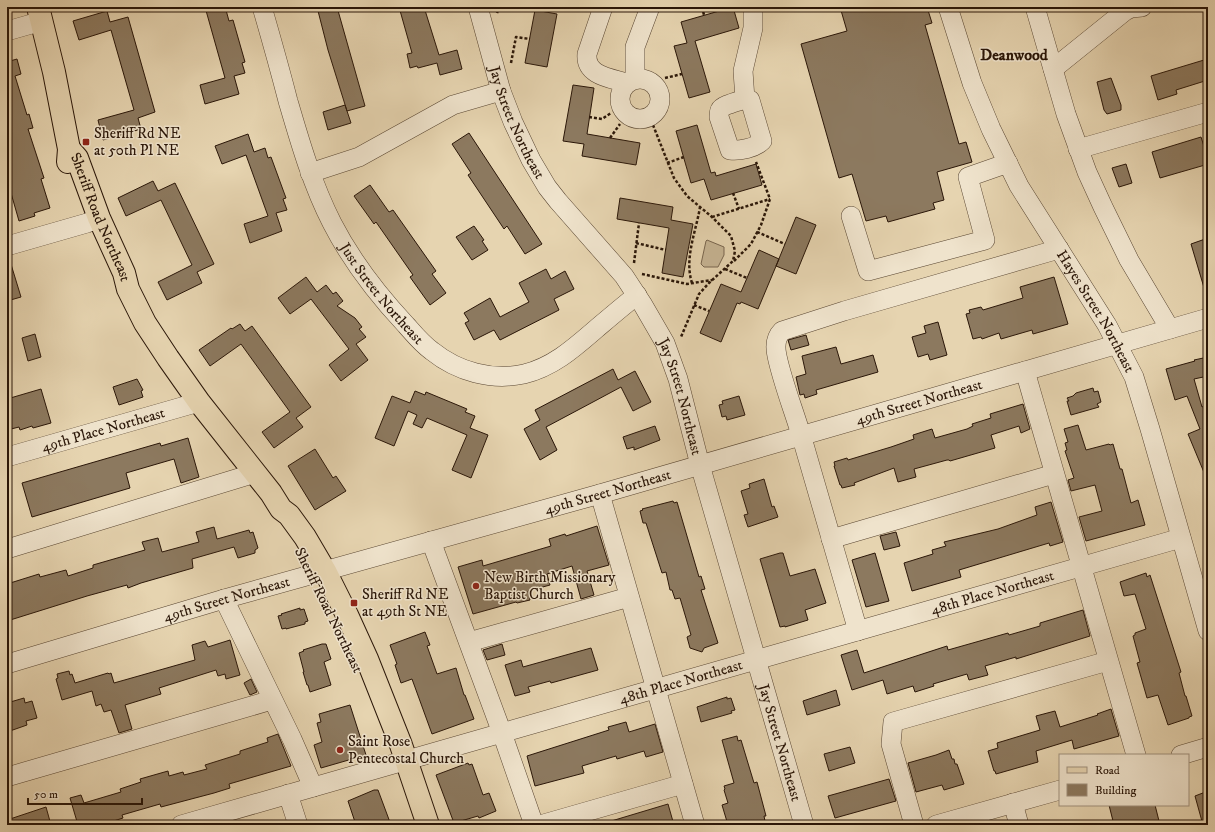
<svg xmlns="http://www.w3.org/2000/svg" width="1215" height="832" viewBox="0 0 1215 832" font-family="'IM FELL DW Pica',serif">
<rect width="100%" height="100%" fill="#e6d4b0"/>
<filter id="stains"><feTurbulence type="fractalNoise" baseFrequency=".005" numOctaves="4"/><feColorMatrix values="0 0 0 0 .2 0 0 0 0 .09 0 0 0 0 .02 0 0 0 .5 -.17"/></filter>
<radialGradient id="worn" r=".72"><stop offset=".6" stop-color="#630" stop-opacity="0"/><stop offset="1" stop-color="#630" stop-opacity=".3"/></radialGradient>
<path fill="#c6b493" stroke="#78654e" d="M707,240l17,7v8l-6,12h-14l-3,-3 5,-23z"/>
<path fill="#8c795f" stroke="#2a1608" d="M205,7h16l2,4 3,-1 3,11 4,-1 12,42 -3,1 3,10 -11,3 5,18 -34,10 -5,-19 25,-7z
M317,7h20l28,99 -18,5 -19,-61z
M399,7h25l15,48 18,-5 5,19 -22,6 -3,-12 -19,5 -1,-2 -7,2 -3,-14 5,-1z
M733,7l6,21 -44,13 15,51 -21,6 -15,-52 13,-3 -6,-21z
M840,7h87l5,16 -7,2 34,119 7,-2 6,20 -35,10 7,28 -11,3 2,6 -47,13 -2,-6 -20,5 -14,-47 -13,4 -38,-134 46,-13z
M535,10l22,4 -10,53 -22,-4z
M107,11l3,11 18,-5 27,95 -17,6 3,11 -38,11 -5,-20 36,-10 -23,-80 -32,10 -6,-19z
M17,59l4,15 -6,2 12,39 2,-1 4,14 -5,1 16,49 -3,1 9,29 -16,5 1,3 -16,5 -8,-28 -4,1v-134h3v1z
M1204,60l1,4 3,-1v17l-32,10 1,4 -19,6 -7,-24z
M1111,78l10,27v5l-14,4 -3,-4 -7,-28z
M573,85l21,3 -7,46 53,9 -4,22 -54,-9 2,-12 -21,-3z
M345,105l6,18 -23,7 -5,-18z
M697,125l14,48 4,-1 1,4 40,-12 6,21 -51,15 -7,-21 -13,4 -15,-52z
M469,133l73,111 -17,10 -18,-28 -3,3 -36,-54 3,-2 -19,-29z
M248,134l6,18 11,-4 3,10 3,-1 15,41 -3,1 4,11 -11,3 6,18 -32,12 -6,-19 24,-8 -22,-61 -24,9 -7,-18z
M1201,137l7,22v2l-4,1 1,3 -45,13 -8,-26z
M1126,164l6,19 -13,4 -7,-19z
M153,181l5,10 17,-8 39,81 -17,8 5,11 -35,17 -9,-18 34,-17 -31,-65 -35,16 -8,-18z
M370,185l19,27 4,-2 43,61 -4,3 14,19 -16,12 -20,-28 3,-2 -37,-53 -2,2 -20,-28z
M620,198l53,9 -2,13 22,4 -10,53 -21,-4 7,-45 -52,-9z
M796,217l20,8 -20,49 -20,-8z
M474,226l10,14 -2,1 6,9 -16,10 -16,-23z
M1208,238v52l-3,1 -14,-47z
M759,250l20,9 -21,50 -17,-7 -1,2 -3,-1 -16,39 -21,-9 21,-49 20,8z
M7,261h3l11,36 -14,4z
M546,269l5,10 14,-8 9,18 -20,10 5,11 -59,30 -6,-10 -20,10 -9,-17 4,-2 -5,-8 26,-15 10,19 29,-15 -10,-19z
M306,277l11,15 9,-7 7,9 3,-2 7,9 -6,5 18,12 7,9 -3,2 7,8 -10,7 12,16 -27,21 -12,-16 20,-16 -38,-50 -21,15 -12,-16z
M1054,277l14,47 -35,10 -1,-4 -31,9 -2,-6 -17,6 -1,-2 -8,2 -7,-25 4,-1 -1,-3 12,-3 2,3 40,-12 -3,-11z
M938,322l9,33 -17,5 -2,-6 -10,3 -6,-20 14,-4 -2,-7z
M240,324l5,7 7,-5 59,81 -15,11 7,9 -29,21 -12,-16 28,-20 -49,-68 -31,22 -11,-16 32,-22 1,1z
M35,334l6,23 -13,4 -6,-23z
M806,335l3,10 -18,5 -3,-10z
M836,347l5,17 32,-9 5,17 -62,18 1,4 -12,4 -1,-4 -4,1 -4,-18 10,-3 -4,-18z
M1208,357v19l-14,3 8,28 6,-3v78l-20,-48 12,-5 -13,-33 -12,4 -9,-31 29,-8 -1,-1z
M613,369l5,11 17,-9 16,31 -18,9 -12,-24 -28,15 -47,25 11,23 -17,10 -16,-31 16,-9 -5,-10z
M137,379l6,11 -2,1 2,6 -24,8 -6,-18z
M1093,388l1,4 4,-1 3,11 -4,2 2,3 -28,8 -4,-14h2l-2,-3 6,-2 3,-3z
M41,389l10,34 -18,5 -1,-2 -12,4 -1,-3 -12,3v-31z
M415,391l10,4 1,-3 41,17 -2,3 10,4 -5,12 18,7 -17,43 -19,-8 15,-35 -40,-17 -5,10 -9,-4 4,-9 -9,-4 -14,35 -19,-8 17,-42 18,7z
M739,396l6,19 -18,5 -1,-4 -4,1 -3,-12 4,-1 -1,-3z
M1023,404l7,25 -9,4 -2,-7 -28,9 4,13 -45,13 -1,-1h-2l-33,9 2,8 -18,5 -4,-14 -40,15 1,2 -13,3 -1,-3h-1l-6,-19h1l-1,-4 13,-4 1,2 43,-13 23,-8 -1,-4 19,-6 3,9 32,-9 6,-3 -1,-2 19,-6 -1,-4z
M1078,425l8,25 23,-6 1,1 3,-1 7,25h2l9,34 7,-3 7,25 -59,16 -7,-24 23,-6 -7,-26 -24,6 -3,-11 6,-2 -9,-27 2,-1 -2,-7 3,-1 -4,-13z
M655,426l5,14 -26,10v-3l-7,2 -4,-12z
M188,438l11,39 -18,6 -7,-24 -48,14 4,15 -98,29 -10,-34 138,-40 1,3z
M315,449l18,29 3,-2 10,15 -31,19 -27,-44z
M764,479l8,28 2,-1 4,11 -30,10 -4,-12 4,-1 -7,-23 9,-3 -1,-4z
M673,501l1,2 3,-1 22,75 2,-1 4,13 -4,1 17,53 -14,5 -2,4 -12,-4 -3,-11 4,-2 -11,-37 -5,1 -3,-9h-2l-4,-18 -4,1 -16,-50h-3l-3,-12 3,-1 -1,-1z
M1051,502l12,40 -13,4 -1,-3 -90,27 2,7 -49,14 -8,-28 29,-9 -1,-4 14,-4 -2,-4 54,-13 39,-14 -2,-8z
M597,526l12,39 -22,6 7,24 -13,4 -9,-33 -25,8 3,11 -22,6 2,9 -13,3 -1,-1 -43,12 -15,-47 24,-7 1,6 68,-20 -2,-7 16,-5 1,2z
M214,527l3,12 32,-9 1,3 3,-1 5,16 -3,2v3l-17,5 -4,-11 -42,12 1,9 -52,15 -13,5 -1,-3 -40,11 -80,25v-37l32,-10 1,3 26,-7 2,6 25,-8v-3l52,-15 -3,-8 16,-4 4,14 37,-10 -3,-10z
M896,532l4,14 -16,4 -4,-14z
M780,553h3l7,23 25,-7 11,34 -21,7 3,10 -23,7v-1l-5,1 -20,-68z
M875,553l14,48 -23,6 -14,-47z
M1146,573l1,4 3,-2 31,97 -2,1 6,23h1l6,20 -3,1v1l-21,7 -10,-30 -11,3 -10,-35 3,-1 -7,-26 2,-1v-2l11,-4 -11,-35 -11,2 -4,-14z
M300,608v2l4,-1 4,12 -3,1v2l-19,5v-1l-4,1 -4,-13 4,-1 -1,-1z
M1083,610l7,26 -74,23v-2l-31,9 3,9 -19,5 -2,-6 -34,10 1,2 -19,6 -2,-6 -26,8 -4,-14 -31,10 -11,-35 16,-5 7,23 83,-27 1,4 60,-17 1,2 31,-9v-3z
M425,632l5,13 -3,1 10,28 19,-6 8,27h1l9,24 -42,15 -20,-55 -11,4 -6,-18 2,-1 -7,-19z
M230,640l10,35 -14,4 -1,-5 -7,2 -2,-6 -57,18 2,6 -36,11 7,24 -13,4 -8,-23 -7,2 -3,-8 -5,2 -4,-15 -30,9 -6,-21 2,-1 -1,-4 12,-3 1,4 2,-1 3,9 33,-10 1,1 2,-1 3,10 81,-23 -3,-15 13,-4 3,6z
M322,644h4l5,15 -7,3 7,23 -21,7 -2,-7h-1l-4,-13h1l-5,-19 5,-2 -1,-1z
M502,644l3,11 -18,5 -4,-10z
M591,648l7,22 -47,13 -1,-2 -22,6 2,5 -15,4 -10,-31 16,-5 2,7z
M251,679l6,13 -7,3 -6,-12z
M836,690l4,15 -33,10 -4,-14z
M727,697v2l4,-1 4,12 -4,1 1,2 -31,9 -4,-15z
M24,698l1,5 7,-2 5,17 -11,3 1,4 -20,7v-29z
M350,705l16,50 -45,13 -7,-23 8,-3 -5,-19 4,-1 -2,-8z
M1111,709l8,27 -45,13 -2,-9 -36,11 2,11 -42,12 -1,-3h-1l-6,-20 10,-3 -1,-5 43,-13 -4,-14 19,-5 5,16 38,-12 -1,-1z
M626,722l3,10 26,-8 8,28 -17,5 -2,-6 -27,8 -1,-3 -34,10 2,7 -49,13 -8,-30 82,-26 -1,-3z
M278,734l13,32 -62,18 1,4 -16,5 -53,14 -1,-3 -38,11 1,3 -22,7h-23l-8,-27 11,-3 3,8 37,-11 -1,-3 21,-7 -1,-3 28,-8 1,5 14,-4 1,3 23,-6 -2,-4 35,-11v-3l28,-9 -1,-4z
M737,736l1,5 3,-1 13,43 3,-1 9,34h-2l1,5 -5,2 1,2h-33l-6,-20 6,-2 -4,-13 1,-1 -1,-3 10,-3 -12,-43z
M850,747l5,16 -26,8 -5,-17z
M949,750l3,9h2l1,5h2l7,20 -20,6 -2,-5 -26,7 -8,-29 28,-8z
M468,763l1,2 3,-1 11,31 6,-2 7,18 -17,7 -1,-2 -24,7 -18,-48z
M889,779l7,22 -61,17 -7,-22z
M374,790h4l13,35h-35l-8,-24z
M1208,791v34h-5l-8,-29z
M668,804l6,21h-66v-3z
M1109,805h46l4,16h-2l1,4h-44z
M46,807l5,18h-44v-5z"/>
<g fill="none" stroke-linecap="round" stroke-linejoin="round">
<defs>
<g id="minor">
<path id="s1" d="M262,7c9,31 18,63 26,94 12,41 24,83 44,122 19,37 45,71 74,102 8,9 16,19 26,26 26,21 60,30 92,23 29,-7 50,-26 72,-45 13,-11 27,-23 41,-34"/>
<path id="s2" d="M478,7l23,84 12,31 18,38 16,27 11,14 66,75 19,29 22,38 13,36 22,86 104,360"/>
<path d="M603,7l-16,47c-2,22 24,24 40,29"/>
<path id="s3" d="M948,7l24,76 19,46 28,57 88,139 27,52 16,52 58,202"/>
<path d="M1035,7l31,107 21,58 16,35 26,53 41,69"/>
<path d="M7,31l35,-10"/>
<path d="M1053,69l72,-58 6,-3 11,-1"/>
<circle cx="640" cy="99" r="20"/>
<path d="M635,79v-32l15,-40"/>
<path d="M745,99l5,1 12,41c-7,7 -22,10 -32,9l-11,-33c0,-3 0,-6 1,-7 2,-5 20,-9 25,-11z"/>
<path d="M745,99l-2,-28 10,-43v-21"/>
<path d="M1078,149l130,-37"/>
<path d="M310,173l49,-16 94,-52 48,-14"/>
<path d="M851,216l17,55 117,-31 -17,-63 40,-14"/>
<path d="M7,246l80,-23 12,-5"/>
<path d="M1025,371l111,384"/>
<path id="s4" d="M7,457l192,-55"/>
<path d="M600,494l95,331"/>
<path d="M831,539l223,-65"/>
<path d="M431,541l71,192 32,92"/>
<path d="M7,549l248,-76"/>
<path d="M224,599l68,140 21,48"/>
<path d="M858,631c-19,-64 -37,-129 -56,-193 -8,-27 -19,-54 -25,-82 -2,-9 -2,-18 5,-25l62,-20 215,-62"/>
<path d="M469,642l160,-45"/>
<path id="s5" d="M7,664l217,-65 376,-105 608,-176"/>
<path d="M1181,755l27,-8"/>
<path d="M7,777l265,-77"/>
<path d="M288,794l10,31"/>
<path d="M1013,803l6,22"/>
<path id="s6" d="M181,825l1000,-287"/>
<path d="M540,825l143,-41"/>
<path d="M914,825l-23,-81 2,-22 215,-61"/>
<path d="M936,825l124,-35"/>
</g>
<g id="major">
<path d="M38,7l16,65 15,77 -1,13"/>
<path id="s7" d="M69,149l8,9 22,60 25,55 4,16 17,34 23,35 31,44 72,91 10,16 8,6 16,22 20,34 22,44 20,44 34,86 27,80"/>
</g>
</defs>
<use href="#minor" stroke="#594632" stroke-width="20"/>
<use href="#major" stroke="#2a1608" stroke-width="24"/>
<path stroke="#2a1608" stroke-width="2.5" stroke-dasharray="3 2" stroke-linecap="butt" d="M702,7l2,8
M497,13l2,-6
M511,63l5,-26 14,2
M665,78l17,-4
M589,117l13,2 9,-6
M653,125l21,53 13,18 25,21 19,19 4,15 -2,10 -24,22 -10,11 -18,43
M610,138l10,-14
M667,163l17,-6
M733,193l6,16
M712,217l58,-18
M757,232l28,12
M636,243l30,7
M734,261l17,-17 10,-19 9,-26 -14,-37
M634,263l5,-40
M725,269l22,9
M642,274l45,10 25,-4
M692,283c-8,-25 4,-51 8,-76
M694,305l15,6"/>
<use href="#minor" stroke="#efe3cc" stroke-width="19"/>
<use href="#major" stroke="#e6d4b0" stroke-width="22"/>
</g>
<g fill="#8f2418" stroke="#efe3cc" stroke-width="1.5">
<rect x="82" y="138" width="8" height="8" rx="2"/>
<circle cx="476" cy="586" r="4"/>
<rect x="350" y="599" width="8" height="8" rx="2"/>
<circle cx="340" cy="750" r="4"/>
</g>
<g text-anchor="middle" stroke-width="3" stroke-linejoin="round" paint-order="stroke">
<g font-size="15" fill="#2a1608" stroke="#efe3cc">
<text dy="5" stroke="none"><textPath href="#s2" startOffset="122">Jay Street Northeast</textPath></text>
<text dy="5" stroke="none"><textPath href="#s7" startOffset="76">Sheriff Road Northeast</textPath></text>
<text dy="5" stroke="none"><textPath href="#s1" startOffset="314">Just Street Northeast</textPath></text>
<text dy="5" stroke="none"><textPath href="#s3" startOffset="340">Hayes Street Northeast</textPath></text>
<text dy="5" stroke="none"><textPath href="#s2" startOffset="446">Jay Street Northeast</textPath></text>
<text dy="5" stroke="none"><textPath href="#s5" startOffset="949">49th Street Northeast</textPath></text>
<text dy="5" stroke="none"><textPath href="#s4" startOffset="100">49th Place Northeast</textPath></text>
<text dy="5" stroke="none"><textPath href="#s5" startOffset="625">49th Street Northeast</textPath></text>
<text dy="5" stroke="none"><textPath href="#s6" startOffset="844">48th Place Northeast</textPath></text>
<text dy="5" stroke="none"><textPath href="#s5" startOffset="229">49th Street Northeast</textPath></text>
<text transform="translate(329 610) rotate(64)" y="5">Sheriff Road Northeast</text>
<text dy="5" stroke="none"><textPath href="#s6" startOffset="520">48th Place Northeast</textPath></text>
<text dy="5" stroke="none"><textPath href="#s2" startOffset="806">Jay Street Northeast</textPath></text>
</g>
<g font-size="15" fill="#2a1608" stroke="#efe3cc" text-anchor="start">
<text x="94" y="138">Sheriff Rd NE<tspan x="94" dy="17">at 50th Pl NE</tspan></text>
<text x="484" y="582">New Birth Missionary<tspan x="484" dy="17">Baptist Church</tspan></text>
<text x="362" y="599">Sheriff Rd NE<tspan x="362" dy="17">at 49th St NE</tspan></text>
<text x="348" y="746">Saint Rose<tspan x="348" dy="17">Pentecostal Church</tspan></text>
</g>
<g font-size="16" font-weight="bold" fill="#2a1608" stroke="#efe3cc">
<text x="1014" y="60">Deanwood</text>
</g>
</g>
<rect width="1215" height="832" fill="none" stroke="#e6d4b0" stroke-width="24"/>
<rect x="8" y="8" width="1199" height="816" fill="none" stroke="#2a1608" stroke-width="2"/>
<rect x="12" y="12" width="1191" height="808" fill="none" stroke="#2a1608"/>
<rect x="1059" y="754" width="130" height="52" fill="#efe3cc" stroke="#a0917e"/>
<rect x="1067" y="767" width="20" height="6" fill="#e6d4b0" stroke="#a0917e"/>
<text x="1095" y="774" font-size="12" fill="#2a1608">Road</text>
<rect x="1067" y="784" width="20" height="12" fill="#8c795f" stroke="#a0917e"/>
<text x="1095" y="794" font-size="12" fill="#2a1608">Building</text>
<path d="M28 798v6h114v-6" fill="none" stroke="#2a1608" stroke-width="2"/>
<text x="34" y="798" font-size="12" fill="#2a1608" stroke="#efe3cc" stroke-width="3" paint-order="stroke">50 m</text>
<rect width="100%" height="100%" filter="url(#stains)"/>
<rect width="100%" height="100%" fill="url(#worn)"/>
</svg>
